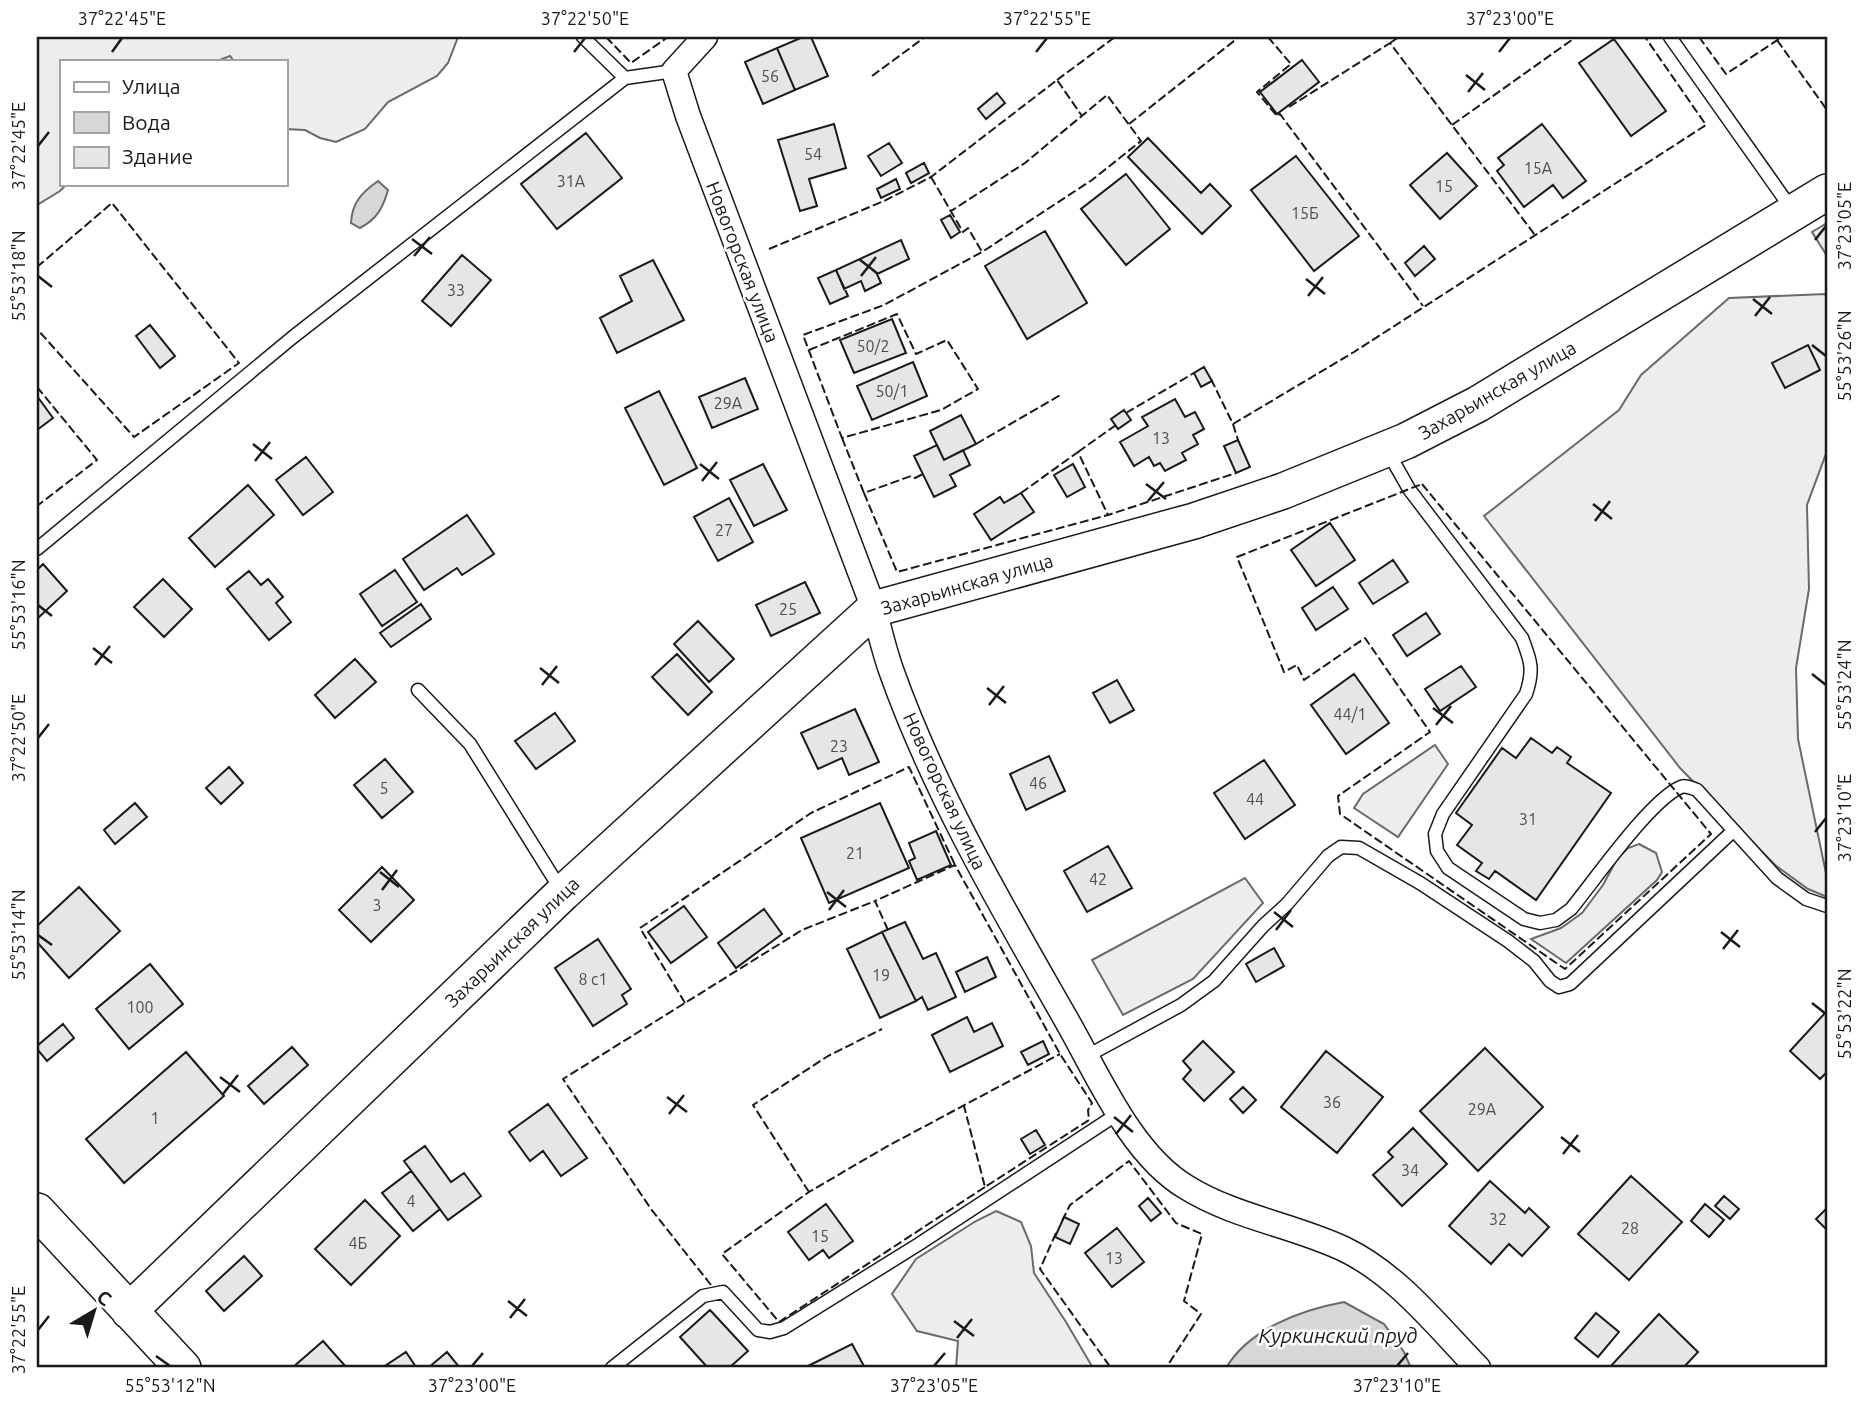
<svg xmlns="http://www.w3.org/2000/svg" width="1864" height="1405" viewBox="0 0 1864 1405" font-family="Ubuntu,sans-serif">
<rect width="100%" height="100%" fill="#fff"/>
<path fill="#ededed" stroke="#6a6a6a" stroke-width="2" d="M37,37h421l-10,26 -11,13 -49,26 -23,27 -29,13 -16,-4 -15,-8 -20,-1v-68h-51l-4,-5 -13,5h-156v123h6l-7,7 -23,14z
M1827,223v33l-15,-24z
M1825,294l2,4v153l-20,54 2,84 -13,79 2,71 29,139v19l-19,-8 -33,-24 -95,-97 -196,-252 135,-106 22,-35 88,-77z
M1435,745l13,19 -50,73 -44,-29 9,-14z
M1639,844l17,9 6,19 -5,8 -91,83 -35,-24 30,-11 21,-15 21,-28 14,-26 11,-11z
M1245,878l18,25 -70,76 -70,36 -31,-55z
M996,1211l25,11 10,24 3,27 32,49 27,46h-137l2,-27 -41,-10 -25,-37 24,-35 60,-38z"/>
<path fill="#d7d7d7" stroke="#6a6a6a" stroke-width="2" d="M378,181l10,9c-5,18 -11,29 -28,38l-9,-5c1,-20 10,-30 27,-42z
M1344,1302l40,22 20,28 7,16h-185c23,-39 75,-58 118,-66z"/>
<path fill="#e6e6e6" stroke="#1a1a1a" stroke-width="2" d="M803,37h8l17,39 -33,14 -18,-42z
M1614,39l52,72 -35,25 -52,-73z
M777,48l18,42 -32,14 -18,-42z
M1302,60l17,22 -42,32 -17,-22z
M997,93l8,10 -19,16 -8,-10z
M834,124l12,44 -37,11 8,27 -17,5 -22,-71z
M1542,124l44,57 -23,17 -10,-13 -29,22 -27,-36 7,-6 -6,-7z
M586,133l36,45 -65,51 -36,-45z
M1148,138l53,55 9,-9 21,22 -29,28 -74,-77z
M889,143l13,20 -21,13 -13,-20z
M1447,153l30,33 -37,33 -30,-34z
M1296,156l63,80 -45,35 -63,-81z
M924,163l5,10 -18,10 -5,-10z
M1126,174l44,55 -44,36 -45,-56z
M896,179l4,10 -19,9 -4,-9z
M950,215l10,17 -9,6 -10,-18z
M1045,231l42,72 -60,36 -42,-73z
M901,240l8,19 -32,15 4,9 -16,8 -4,-10 -17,8 -8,-19z
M1424,246l11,13 -20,17 -10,-13z
M462,255l29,25 -40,46 -29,-25z
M653,260l31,60 -67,33 -17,-35 32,-17 -12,-25z
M836,270l12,26 -18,8 -12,-26z
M892,319l14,34 -52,20 -14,-33z
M150,325l25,31 -15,12 -24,-32z
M1808,345l12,25 -35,18 -13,-25z
M913,362l14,34 -55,24 -15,-34z
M1204,367l8,14 -11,6 -7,-14z
M745,378l13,31 -46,19 -13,-31z
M659,391l38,77 -33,17 -39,-77z
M37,396l16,22 -16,12z
M1175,399l10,18 10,-5 9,17 -11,6 5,9 -16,9 4,7 -21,11 -5,-8 -6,3 -5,-9 -15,9 -14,-24 28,-16 -6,-9z
M1124,410l7,10 -13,9 -7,-10z
M961,415l15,29 -32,16 -14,-29z
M1238,440l12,27 -14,6 -12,-27z
M937,445l7,15 19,-10 7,15 -20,10 6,11 -22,11 -20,-41z
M306,457l27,35 -30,23 -27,-35z
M763,464l24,46 -33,16 -24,-46z
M1073,464l12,23 -18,10 -13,-22z
M248,485l26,30 -59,52 -26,-29z
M1021,493l13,19 -43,28 -17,-26 26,-17 4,6z
M729,498l24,44 -35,19 -24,-44z
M467,515l27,39 -32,21 -5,-7 -33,22 -21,-31z
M1330,523l25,37 -39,26 -25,-36z
M1393,560l15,22 -35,22 -14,-21z
M43,564l24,27 -30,28v-49z
M395,570l22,32 -35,24 -22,-32z
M249,571l12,14 7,-6 15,18 -7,6 15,19 -22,18 -42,-51z
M163,579l29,30 -28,28 -30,-30z
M805,582l15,31 -49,23 -15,-31z
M1333,587l15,22 -32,21 -14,-22z
M421,604l10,15 -40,28 -11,-14z
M1426,613l14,21 -33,22 -14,-21z
M698,621l36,38 -25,23 -35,-38z
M677,654l35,38 -24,23 -36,-38z
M355,659l21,23 -41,36 -20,-23z
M1461,666l15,21 -36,24 -15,-22z
M1354,674l35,49 -43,31 -35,-49z
M1117,680l17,30 -24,13 -17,-30z
M855,709l24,53 -30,13 -7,-17 -24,11 -17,-36z
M555,713l20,28 -39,28 -21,-28z
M1531,738l21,15 5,-6 14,10 -4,6 44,30 -75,107 -41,-29 -6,8 -13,-8 6,-8 -25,-18 15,-20 -16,-12 46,-65 14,10z
M1049,756l16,35 -39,19 -16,-36z
M385,759l28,33 -31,26 -28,-33z
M1264,760l31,45 -50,34 -31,-46z
M229,767l14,16 -22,21 -15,-16z
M135,803l12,14 -32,27 -11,-14z
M880,803l29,65 -80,35 -28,-65z
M936,831l15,34 -34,15 -8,-19 6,-3 -6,-15z
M1108,846l24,42 -45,24 -23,-41z
M382,867l32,33 -43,42 -32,-32z
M79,887l41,44 -51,47 -32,-36v-16z
M684,906l23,31 -36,26 -23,-31z
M764,909l18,25 -46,34 -18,-25z
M905,922l18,37 13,-6 20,44 -28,13 -6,-13 -6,4 -34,-69z
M882,932l34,69 -36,17 -33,-69z
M598,939l33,50 -9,6 5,9 -34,22 -38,-58z
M1274,948l10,18 -28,16 -10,-18z
M987,957l9,20 -31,15 -9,-20z
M150,964l33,40 -54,45 -33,-40z
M1825,1013l2,2v57l-7,7 -30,-28z
M967,1017l7,15 18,-9 11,23 -53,26 -18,-37z
M63,1024l11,14 -27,23 -10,-12v-3z
M1043,1041l6,13 -21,11 -7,-13z
M1203,1041l31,31 -30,29 -21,-22 8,-9 -8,-9z
M292,1047l16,18 -44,39 -16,-18z
M1485,1048l58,59 -65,64 -58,-60z
M1326,1051l57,46 -46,56 -56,-46z
M186,1052l38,44 -100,87 -38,-44z
M1243,1087l13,13 -13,13 -13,-14z
M548,1104l39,54 -26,18 -18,-25 -13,10 -21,-29z
M1413,1128l34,36 -45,42 -29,-31 20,-18 -5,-5z
M1036,1130l9,15 -15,9 -9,-15z
M425,1146l26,36 13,-9 17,23 -33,24 -44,-59z
M411,1171l29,38 -27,22 -31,-38z
M1631,1176l51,46 -53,58 -51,-46z
M1490,1181l35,32 4,-5 20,19 -27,29 -13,-12 -18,20 -42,-38z
M1724,1196l15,13 -9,10 -15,-13z
M1148,1198l13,15 -10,8 -12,-15z
M365,1200l35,36 -49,49 -36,-36z
M826,1204l27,37 -24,17 -6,-8 -14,10 -21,-28z
M1705,1204l19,16 -15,17 -18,-16z
M1827,1208v22l-11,-11z
M1064,1217l15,7 -9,20 -15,-7z
M1117,1228l27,34 -32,25 -27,-34z
M244,1256l18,20 -38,35 -18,-20z
M710,1310l38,41 -19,17h-21l-28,-31z
M1596,1313l23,19 -21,25 -23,-19z
M1659,1314l39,38 -15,16h-74z
M323,1341l24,27h-55z
M852,1344l13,24h-61z
M406,1352l10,15 -29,1 -2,-2z
M447,1352l13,16h-32z"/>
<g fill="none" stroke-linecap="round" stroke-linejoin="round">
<defs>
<path id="lane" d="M583,37l42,41
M1670,37l123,174
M1388,452l21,37 113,149c9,23 12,32 4,56l-83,120 -8,20 2,17 11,17 76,51 16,4 16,-3 15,-11c23,-28 80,-110 110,-122 5,-2 10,1 16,3l80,88 29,21 21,7
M37,549l256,-212 332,-259 49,-7
M418,690l52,54 91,146
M1087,1056l94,-51 33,-24 49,-55 24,-22 41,-48 13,-9 18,1 61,35 88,58 26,20 16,20 9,6 11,-3 163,-153
M612,1368l91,-72 20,-4 35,38 12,2 14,-4 135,-84 200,-131"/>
<path id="street" d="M705,37l-31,34 14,45 186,493c5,20 10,41 17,61 44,124 111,237 176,351 31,54 64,133 119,166 48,30 107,38 158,62 54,26 93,77 134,119"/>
<path id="secondary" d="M37,1211l146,157
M129,1311l434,-418 311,-284 320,-88 89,-30 123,-50 72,-37 349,-212"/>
</defs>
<use href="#lane" stroke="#1a1a1a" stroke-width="15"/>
<use href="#street" stroke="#1a1a1a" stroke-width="27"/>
<use href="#secondary" stroke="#1a1a1a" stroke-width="38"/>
<use href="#lane" stroke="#fff" stroke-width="12"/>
<use href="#street" stroke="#fff" stroke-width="24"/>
<use href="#secondary" stroke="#fff" stroke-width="35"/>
<path stroke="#1a1a1a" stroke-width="2" stroke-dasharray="9 3.5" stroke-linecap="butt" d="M606,37l25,26 37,-26
M1268,37l23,27 -34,28 20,24 3,-2 143,192
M1699,37l27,37 56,-37
M1777,40l50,70
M1390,43l9,-6
M872,76l53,-39
M1057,80l58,-43
M1289,107l101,-64 145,192
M1129,124l110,-87
M1452,125l124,-88
M931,177l32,55 5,-4 14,24
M769,249l115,-48 47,-24 126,-97 25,36
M37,267l75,-64 127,160 -105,74 -97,-108
M809,350l88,-36 19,40 31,-14 31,49 -37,21 -99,28 -39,-103 81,-30 98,-53 110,-72 49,-39 -34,-46 -82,68 -74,48
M1211,379l22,45 121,-72 352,-227 -61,-88
M37,387l60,73 -60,46
M1126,413l68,-40
M1233,424l5,16
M842,438l22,55 47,-17 4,2 8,-4
M976,444l86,-50
M1078,452l38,-27
M1422,484l289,350 -146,135 -225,-155 -2,-18 92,-64 -65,-94 -61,42 -7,-15 -13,7 -47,-115z
M864,493l33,79 211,-57 128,-42
M1021,493l57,-41 30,63
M888,930l-13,-29 80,-36 105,189 32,49 -4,7 1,10 -104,67 -21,-81
M685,1003l-45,-75 171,-115 98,-46 46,98
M985,1187l-206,135 -57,-68 87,-62 77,-45 174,-93
M809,1192l-56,-87 75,-49 54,-27
M1062,1221l8,-16 59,-44 47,62 26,11 -18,67 17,13 -35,54
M1056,1233l-16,36 71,99
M711,1285l-60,-76 -88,-130 239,-149 73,-29"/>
</g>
<path fill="none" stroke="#1a1a1a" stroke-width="2.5" d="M112,52l10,-14M574,52l11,-14M1036,52l11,-14M1499,52l11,-14M1466,75l19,15M1468,92l15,-19M38,146l11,-14M412,239l20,15M1815,240l11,-14M414,256l16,-19M859,259l19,15M38,276l14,11M861,276l15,-19M1306,279l19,15M1308,296l15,-19M1753,299l19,15M1755,316l15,-19M1812,345l14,11M253,444l19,15M255,461l15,-19M700,464l19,15M702,481l15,-19M1146,484l20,15M1148,501l16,-19M1593,504l19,15M1595,521l15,-20M38,605l14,11M93,648l19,15M95,665l15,-19M540,668l19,15M1812,674l14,11M542,685l15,-19M987,688l19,15M989,705l15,-19M1433,708l20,15M1436,725l15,-19M38,738l11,-14M1815,832l11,-14M380,872l19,15M382,890l15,-20M827,892l19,15M829,910l15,-20M1274,912l19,15M1276,930l15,-20M1721,932l19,15M38,935l14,10M1723,949l15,-19M1812,1003l14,11M220,1077l20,15M223,1094l15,-19M667,1097l20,15M669,1114l15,-19M1114,1117l19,15M1116,1134l15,-19M1561,1137l19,15M1563,1154l15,-19M508,1301l19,15M510,1318l15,-19M954,1321l20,15M38,1330l11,-14M957,1338l15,-19M156,1356l14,10M472,1366l11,-13M934,1366l11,-13M1397,1366l11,-13"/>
<g text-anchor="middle" stroke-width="5" stroke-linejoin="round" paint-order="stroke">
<g font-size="16" fill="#4d4d4d">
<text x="770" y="82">56</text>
<text x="813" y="160">54</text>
<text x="1538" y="174">15А</text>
<text x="571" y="187">31А</text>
<text x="1444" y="192">15</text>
<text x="1305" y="219">15Б</text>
<text x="456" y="296">33</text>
<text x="873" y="352">50/2</text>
<text x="892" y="397">50/1</text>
<text x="728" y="409">29А</text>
<text x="1161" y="444">13</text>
<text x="724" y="536">27</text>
<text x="788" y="615">25</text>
<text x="1350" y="720">44/1</text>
<text x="839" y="752">23</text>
<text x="1038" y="789">46</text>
<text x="384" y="794">5</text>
<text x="1255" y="805">44</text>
<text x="1528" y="825">31</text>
<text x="855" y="859">21</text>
<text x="1098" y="885">42</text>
<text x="377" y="911">3</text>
<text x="881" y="981">19</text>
<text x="593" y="985">8 с1</text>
<text x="140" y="1013">100</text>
<text x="1332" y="1108">36</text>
<text x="1482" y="1115">29А</text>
<text x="155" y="1124">1</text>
<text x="1410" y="1176">34</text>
<text x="411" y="1207">4</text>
<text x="1498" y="1225">32</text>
<text x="1630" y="1234">28</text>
<text x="820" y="1242">15</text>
<text x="358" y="1249">4Б</text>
<text x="1114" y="1264">13</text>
</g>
<g font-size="19" fill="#1a1a1a" stroke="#fff">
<text transform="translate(743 262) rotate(69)" y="7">Новогорская улица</text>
<text transform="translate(1497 390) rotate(-30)" y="7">Захарьинская улица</text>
<text transform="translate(967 584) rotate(-16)" y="7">Захарьинская улица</text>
<text transform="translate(945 791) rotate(65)" y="7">Новогорская улица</text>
<text transform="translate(512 942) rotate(-44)" y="7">Захарьинская улица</text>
</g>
<g font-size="21" font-style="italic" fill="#1a1a1a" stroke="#fff">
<text x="1338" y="1343">Куркинский пруд</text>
</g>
</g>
<rect width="1864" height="1405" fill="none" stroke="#ffffff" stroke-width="77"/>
<rect x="60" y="60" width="228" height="126" fill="#ffffff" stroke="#a3a3a3" stroke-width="2"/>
<rect x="74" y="82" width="35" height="10" fill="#ffffff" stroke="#a3a3a3" stroke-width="2"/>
<text x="122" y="94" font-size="21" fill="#1a1a1a">Улица</text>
<rect x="74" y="112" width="35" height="21" fill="#d7d7d7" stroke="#a3a3a3" stroke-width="2"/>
<text x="122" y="130" font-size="21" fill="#1a1a1a">Вода</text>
<rect x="74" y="147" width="35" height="21" fill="#e6e6e6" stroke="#a3a3a3" stroke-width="2"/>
<text x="122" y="164" font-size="21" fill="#1a1a1a">Здание</text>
<g transform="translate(94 1311) rotate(38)" stroke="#ffffff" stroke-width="5" paint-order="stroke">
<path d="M0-5L12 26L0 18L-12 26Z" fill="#1a1a1a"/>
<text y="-10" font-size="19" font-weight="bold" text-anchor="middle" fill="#1a1a1a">С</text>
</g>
<rect x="38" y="38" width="1788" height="1328" fill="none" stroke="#1a1a1a" stroke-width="2.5"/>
<g font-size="18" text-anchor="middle" fill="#1a1a1a">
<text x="122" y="25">37°22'45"E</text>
<text x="585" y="25">37°22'50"E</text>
<text x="1047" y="25">37°22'55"E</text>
<text x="1510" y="25">37°23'00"E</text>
<text transform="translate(19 146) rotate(-90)" y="6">37°22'45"E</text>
<text transform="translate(1845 226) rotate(-90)" y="6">37°23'05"E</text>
<text transform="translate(19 276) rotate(-90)" y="6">55°53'18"N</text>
<text transform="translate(1845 356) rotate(-90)" y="6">55°53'26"N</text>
<text transform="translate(19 605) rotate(-90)" y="6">55°53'16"N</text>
<text transform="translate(1845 685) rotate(-90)" y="6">55°53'24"N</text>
<text transform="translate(19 738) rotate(-90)" y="6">37°22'50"E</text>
<text transform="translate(1845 818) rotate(-90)" y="6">37°23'10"E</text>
<text transform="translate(19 935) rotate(-90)" y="6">55°53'14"N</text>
<text transform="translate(1845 1014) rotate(-90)" y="6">55°53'22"N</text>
<text transform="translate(19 1330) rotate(-90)" y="6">37°22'55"E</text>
<text x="170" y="1392">55°53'12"N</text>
<text x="472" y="1392">37°23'00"E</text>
<text x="934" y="1392">37°23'05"E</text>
<text x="1397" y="1392">37°23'10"E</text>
</g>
</svg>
